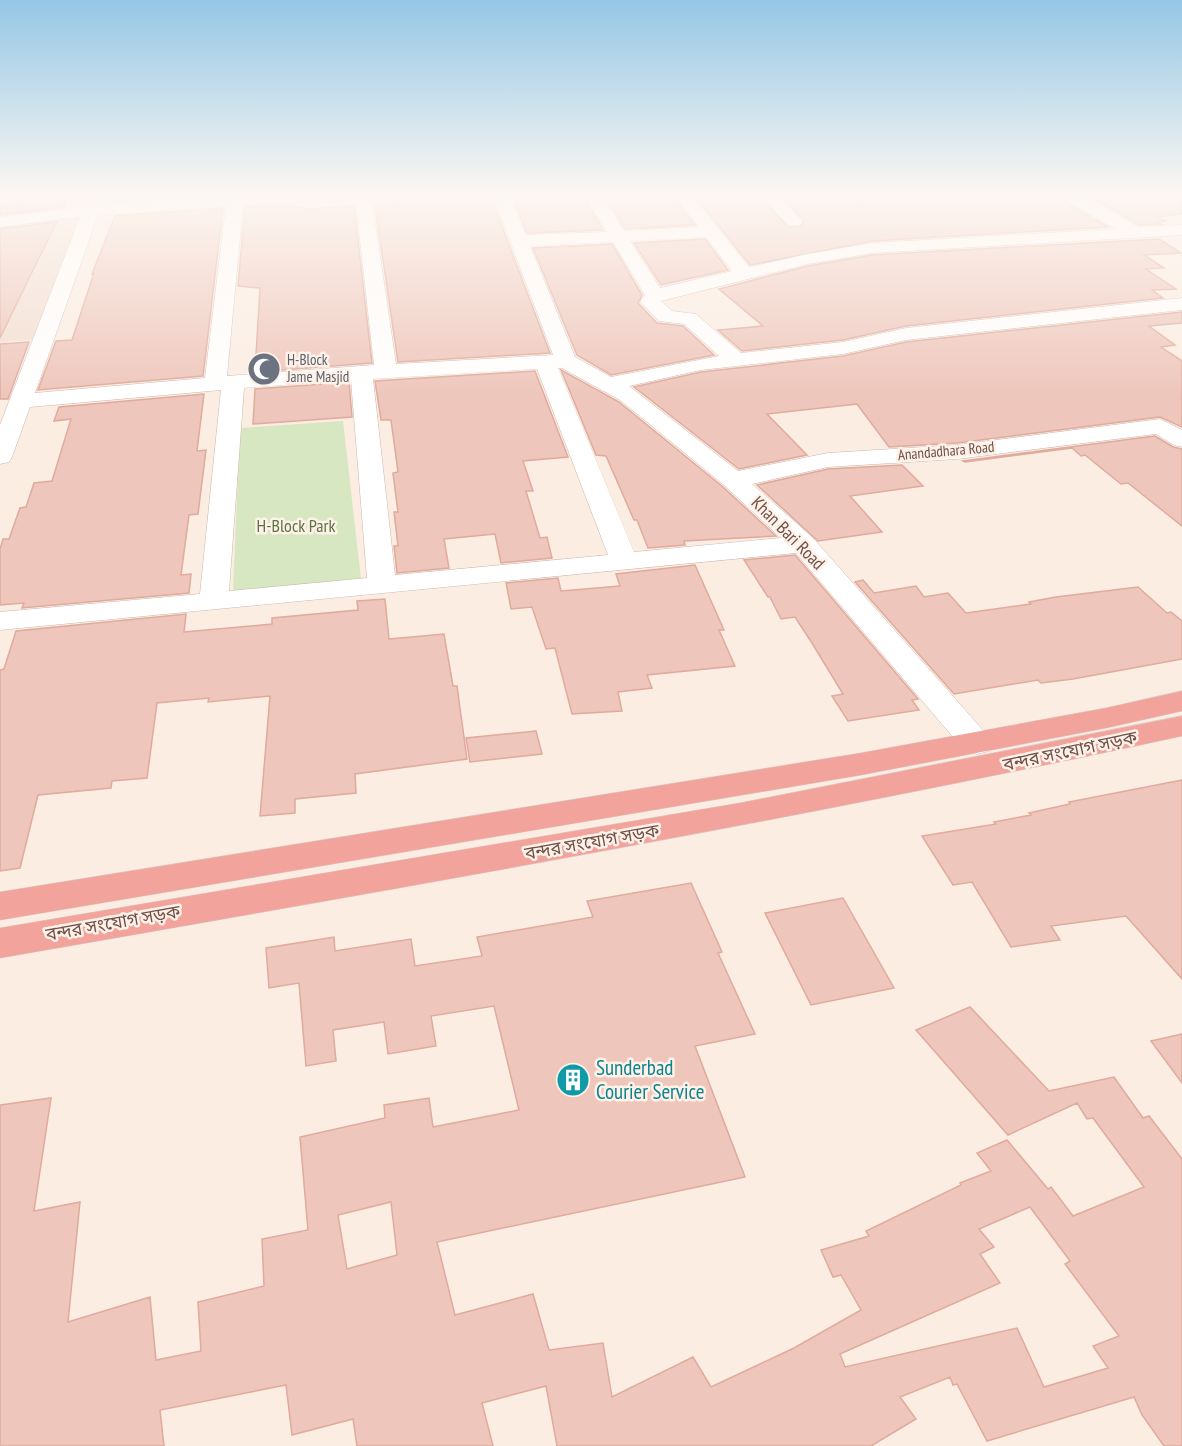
<svg xmlns="http://www.w3.org/2000/svg" width="1182" height="1446" viewBox="0 0 1182 1446" font-family="'PT Sans Narrow','Noto Sans Bengali',sans-serif">
<rect width="100%" height="100%" fill="#fbede2"/>
<path fill="#f2ddd1" d="M83,215l-51,125 -32,2v-117z"/>
<path fill="#d7e7c2" d="M343,421l18,158 -128,12 7,-163z"/>
<path fill="#eec6bb" stroke="#e0aa9d" stroke-width="1.5" fill-rule="evenodd" d="M44,195h26l-6,12 -64,8v-8z
M490,195l60,158 -152,9 -23,-157 18,-1 -1,-4z
M512,195h71l20,35 -76,3z
M604,195h68l23,30 -70,4z
M694,195h65l29,32h12l4,-6 -23,-26h66l3,5 7,3 11,-8h185l55,32 -236,14 -122,24z
M1083,195h99v19l-26,3 9,4 -8,1 4,2 -22,1 -35,-21z
M292,205l16,4 46,-3 18,157 -117,9 5,-84 -22,-2 7,-79z
M223,208l-20,168 -165,14 18,-49 16,-1 22,-67 -2,1 23,-58z
M57,222l-22,44 -35,72v-109z
M705,239l23,31 -67,15 -27,-42z
M1159,239l22,14 -37,2 20,13 -18,1 30,20 -24,1 11,8 -257,28 -63,14 -101,11 -24,-21 45,-4 -44,-37 89,-23 64,-11z
M612,244l30,51 -4,8 19,20 26,3 31,29 -103,20 -34,-20 -44,-107z
M1182,312v11l-33,3 26,19 -14,2 21,14v66l-22,-10 -203,26 -68,4 -32,-43 -90,10 40,41 -68,14 -105,-82 67,-15 142,-16 63,-14z
M29,342l-21,57h-8v-55z
M561,370l58,32 104,85 53,49 -92,5 1,4 -37,3 -11,-28h-3l-28,-64 -10,-1z
M535,371l33,86 -45,4 10,30h-7l14,47 7,-1 5,21 -51,5 -6,-29 -51,5 5,29 -52,5 -3,-27h4l-4,-34h4l-5,-39 5,-1 -7,-52h-10l-6,-39z
M349,382l3,35 -99,7 2,-35z
M204,394l-7,57 9,-1 -8,64 -9,1 -8,60 10,-1 -2,19 -167,15 2,-5 -24,2v-56l3,-10h6l11,-31 6,-1 8,-24 18,-2 19,-62 -17,2 5,-14z
M1155,436l18,11 9,2v77l-54,-43 -7,1 -36,-29 -4,1 -9,-8 -107,14 -2,-1z
M902,465l21,21 -73,10 32,36 -64,9 -61,-56 71,-16z
M795,555l123,144 -6,1 7,10 -71,11 -16,-25 11,-2 -31,-51 -17,-26 -14,2 -11,-22h-2l-24,-37z
M695,565l29,65h-5l16,36 -88,9 5,13 -34,4 4,19 -50,3 -17,-66 -9,1 -14,-42 -21,2 -5,-26 52,-5 3,13 59,-5 -4,-12z
M863,580l11,13 42,-7 8,11 24,-4 18,20 65,-9 -2,-2 27,-5 82,-10 29,26 4,-1 11,9v38l-109,20 -32,4 -3,-3 -84,14 -99,-112z
M385,599l4,40 55,-5 9,52h4l10,73 -112,15 1,19 -61,6v14l-35,3 10,-120 -62,6 1,-4 -52,5 -10,75 -35,3 -1,7 -73,7 -18,73 -20,3v-201l4,-1 12,-38 170,-17 -2,18 88,-8v-6l86,-8 -1,-9z
M536,731l6,23 -72,8 -4,-24z
M1182,780v199l-56,-63 -75,10 9,14 -49,7 -39,-65 -19,3 -31,-49 74,-12 -2,-2 37,-7 -2,-2 41,-9 -1,-2z
M691,883l31,69 -4,1 37,81 -60,12 50,131 -308,65 18,73 78,-21 16,56 54,-7 9,54 81,-40 18,30 83,-39 67,-38 -20,-35 -8,2 -12,-27 48,-14 -3,-5 95,-46 -1,-2 31,-12 -14,-18 30,-13 41,49 3,-2 22,29 71,-29 -51,-69 -6,1 -10,-16 -69,32 -92,-105 54,-23 79,84 65,-14 29,41 6,-2 33,43v287h-18l-22,-31 -8,-18 -147,44 -30,-57 -4,1 -3,-8 -50,20 16,22 -45,27h-314l-11,-60 -64,17 11,43h-136l-4,-27 -61,16 -6,-50 -126,25 4,36h-164v-341l51,-7 -17,113 46,-9 -12,120 82,-25 6,63 45,-9 -3,-49 66,-16 -2,-47 46,-9 -8,-93 85,-19 -1,-13 45,-7 4,29 86,-17 -25,-104 -63,10 5,30 -48,8 -4,-32 -51,8 3,31 -30,5 -7,-83 -30,5 -3,-40 68,-11 1,14 76,-12 4,27 67,-10 -5,-19 116,-20 -6,-16zM391,1202l6,53 -50,14 -9,-54zM1030,1207l40,54 -5,3 54,72 -26,10 15,22 -64,19 -27,-59 -172,39 -5,-13 160,-71 -20,-29 14,-7 -15,-18z
M843,898l51,90 -83,17 -46,-92z
M1182,1034v49l-31,-42z"/>
<g fill="none" stroke-linecap="round" stroke-linejoin="round">
<defs>
<path id="minor" d="M0,195h28l-2,3 -26,7z
M235,195h118l-8,5 -102,5 -16,171 147,-11 -19,-170h16l25,169 157,-9 -60,-160h16l17,40 81,-3 -22,-37h16l23,36 75,-4 -25,-32h17l58,72 59,-13 64,-11 244,-14 -61,-34h22l26,11 35,21 44,-2v10l-310,18 -64,11 -147,37 11,10 24,3 45,39 102,-11 63,-14 276,-30v12l-276,30 -63,14 -142,16 -72,16 109,85 90,-18 129,-8 203,-26 22,11v17l-8,-2 -18,-11 -199,25 -129,8 -76,17 61,54 176,199 5,7 -5,7 -12,3 -12,-3 -169,-198 -796,77v-18l200,-18 21,-204 -191,17 -18,50 -3,5 -9,2v-39l80,-208 -80,10v-10l121,-15zM226,206l-21,172 -170,15 63,-178zM706,237l26,34 -72,17 -30,-47zM613,242l32,53 -5,6 19,20 25,3 35,32 -108,21 -36,-20 -45,-111zM558,368h4l58,32 104,85 57,53 -147,14zM537,369l71,186 -213,20 -22,-196zM351,380l16,198 -138,13 15,-203z
M761,195h17l24,26 -2,4h-12z
M849,195h17v1l-8,5 -6,-2z"/>
<path id="highway" d="M1182,691v20l-76,17 -245,47 -861,145v-28l861,-139 245,-45z
M1182,716v20c-392,85 -787,153 -1182,222v-30l740,-125z"/>
</defs>
<use href="#minor" stroke="#cdb5ac" stroke-width="1"/>
<use href="#highway" stroke="#d7cecc" stroke-width="1"/>
<use href="#minor" fill="#fff" fill-rule="evenodd"/>
<use href="#highway" fill="#f2a39c" fill-rule="evenodd"/>
</g>
<linearGradient id="sky" x2="0" y2="1"><stop stop-color="#95c7e5"/><stop offset="0.49" stop-color="#fdf7f2"/><stop offset="1" stop-color="#fdf7f2" stop-opacity="0"/></linearGradient>
<rect width="1182" height="398" fill="url(#sky)"/>
<defs>
<symbol id="mosque-disc" viewBox="-11 -11 22 22"><circle r="9.5" fill="#6b7280" stroke="#fef1e8"/><path d="M3.5-4.9A6 6 0 1 0 3.5 4.9A5 5 0 1 1 3.5-4.9Z" fill="#fff"/></symbol>
<symbol id="building-disc" viewBox="-11 -11 22 22"><circle r="9.5" fill="#0f9aa8" stroke="#fef1e8"/><path d="M-4-6H4V6H1V3H-1V6H-4ZM-2.5-4.3h1.7v1.8h-1.7ZM.8-4.3h1.7v1.8H.8ZM-2.5-1h1.7V.8h-1.7ZM.8-1h1.7V.8H.8Z" fill="#fff"/></symbol>
</defs>
<g fill-rule="evenodd">
<use href="#mosque-disc" x="245" y="350" width="38" height="38"/>
<use href="#building-disc" x="554" y="1061" width="38" height="38"/>
</g>
<g text-anchor="middle" stroke-width="5" stroke-linejoin="round" paint-order="stroke">
<g font-size="15" fill="#5b616d" stroke="#fef1e8" text-anchor="start">
<text x="287" y="365">H-Block<tspan x="287" dy="17">Jame Masjid</tspan></text>
</g>
<g font-size="15" fill="#70514a" stroke="#fef1e8">
<text transform="translate(946 451) rotate(-5)" y="5">Anandadhara Road</text>
</g>
<g font-size="18" fill="#5b7643" stroke="#fef1e8">
<text x="296" y="532">H-Block Park</text>
</g>
<g font-size="18" fill="#70514a" stroke="#fef1e8">
<text transform="translate(788 533) rotate(45)" y="6">Khan Bari Road</text>
<text transform="translate(1070 751) rotate(-12)" y="6">বন্দর সংযোগ সড়ক</text>
<text transform="translate(592 842) rotate(-10)" y="6">বন্দর সংযোগ সড়ক</text>
<text transform="translate(113 923) rotate(-10)" y="6">বন্দর সংযোগ সড়ক</text>
</g>
<g font-size="21" fill="#0d838f" stroke="#fef1e8" text-anchor="start">
<text x="596" y="1075">Sunderbad<tspan x="596" dy="24">Courier Service</tspan></text>
</g>
</g>
</svg>
